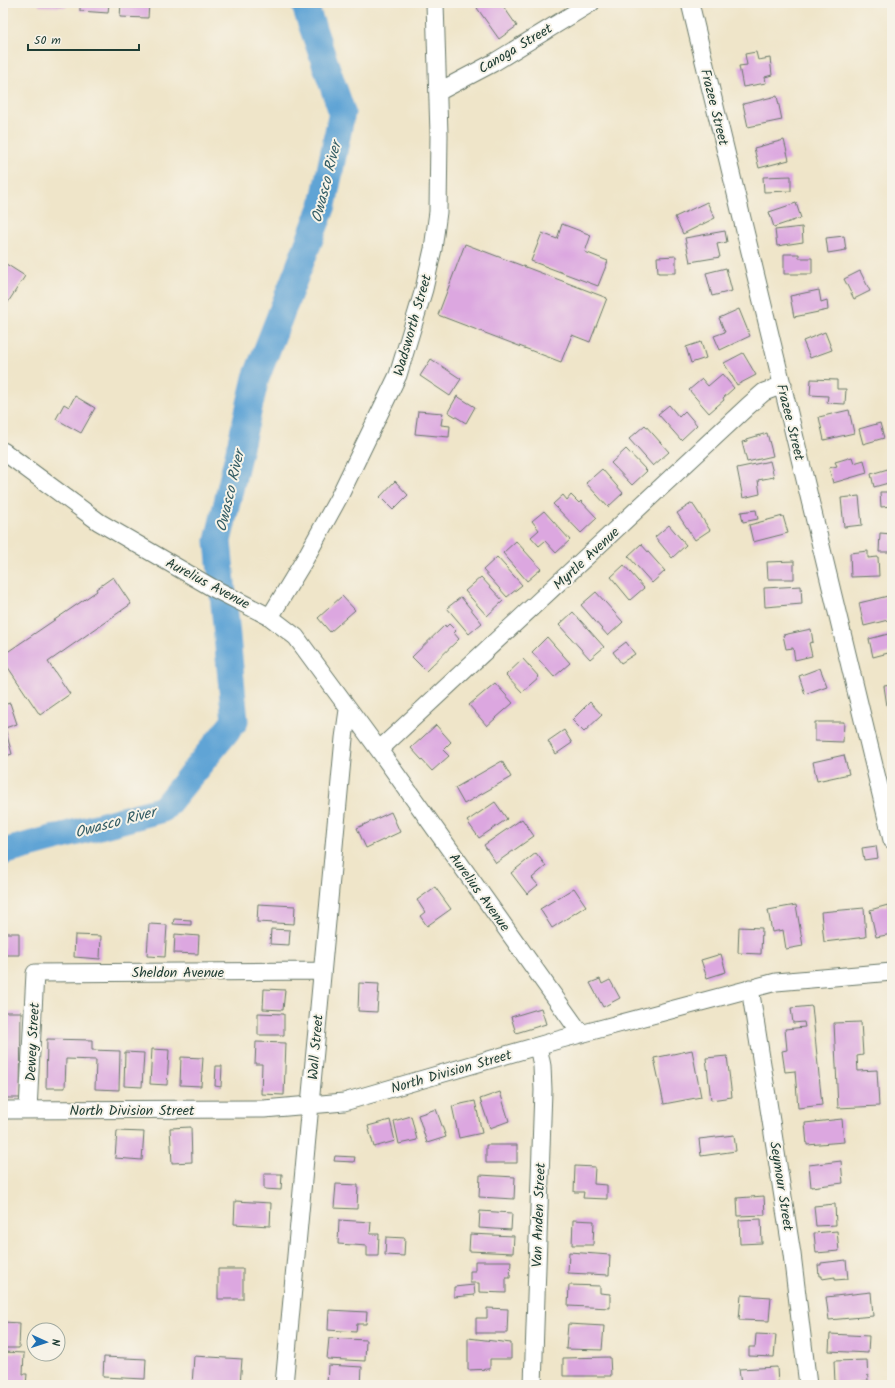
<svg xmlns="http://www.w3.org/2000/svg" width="895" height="1388" viewBox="0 0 895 1388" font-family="Kalam,sans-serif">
<rect width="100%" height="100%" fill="#f7f3e8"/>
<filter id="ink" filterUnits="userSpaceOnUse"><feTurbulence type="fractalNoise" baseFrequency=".025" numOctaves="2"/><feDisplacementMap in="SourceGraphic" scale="8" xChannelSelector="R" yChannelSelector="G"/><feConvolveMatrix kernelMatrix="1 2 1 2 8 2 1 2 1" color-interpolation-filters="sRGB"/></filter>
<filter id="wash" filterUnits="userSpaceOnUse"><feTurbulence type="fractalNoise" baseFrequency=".012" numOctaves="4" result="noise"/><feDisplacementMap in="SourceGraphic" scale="16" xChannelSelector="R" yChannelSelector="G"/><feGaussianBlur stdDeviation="0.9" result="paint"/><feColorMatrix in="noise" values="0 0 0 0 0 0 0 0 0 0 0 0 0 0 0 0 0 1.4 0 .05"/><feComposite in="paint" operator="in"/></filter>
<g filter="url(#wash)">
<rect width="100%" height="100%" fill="#efe5c9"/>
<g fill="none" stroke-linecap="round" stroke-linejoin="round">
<path stroke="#60a4d5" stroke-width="27" d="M3,852l160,-43 72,-88 -17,-180 38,-163 67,-173 19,-93 -38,-109"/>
</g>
<g id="blocks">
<path fill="#dca7e0" d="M39,3h28v4l-28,-1z
M80,3h29l-1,10 -28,-2z
M121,3h28l-1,15 -28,-1z
M484,3h17l16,23 -18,13 -22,-31z
M756,52l2,8 12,-2 2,17 -7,2 1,6 -23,4 -4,-21 8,-1 -2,-11z
M777,96l5,24 -34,7 -5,-23z
M784,140l5,20 -30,8 -5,-20z
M791,176v15l-27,1 -1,-15z
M707,202l8,16 -32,16 -8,-17z
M796,203l5,15 -27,9 -5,-15z
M562,224l29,11 -6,17 23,9 -10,25 -67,-25 11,-28 15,6z
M802,227l1,15 -26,4 -2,-16z
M725,231l2,11 -10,2 3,13 -30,5 -5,-24z
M844,236l2,14 -18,3 -2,-15z
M465,244l142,54 -17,44 -18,-7 -11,27 -123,-47z
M784,254h15v4h13v16h-28z
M676,256v17h-18l-1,-16z
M3,262l22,14 -22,34z
M726,268l6,23 -20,5 -6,-23z
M860,271l10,20 -16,8 -10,-20z
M819,290l2,12 6,-2 1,10 -34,7 -4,-21z
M739,309l11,27 -30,14 -6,-14 11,-4 -6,-14z
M825,332l7,18 -22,8 -7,-17z
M701,342l5,16 -15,5 -5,-16z
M743,353l13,22 -19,10 -13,-22z
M431,359l30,20 -11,17 -30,-20z
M722,374l12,14 -11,10 1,2 -15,13 -20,-23 13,-11 6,7z
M811,379l26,1v9h9l-1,15 -18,-1 1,-7 -18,-1z
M75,396l20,12 -14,25 -25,-14 8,-15 5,3z
M457,396l18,11 -9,16 -18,-11z
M669,405l10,12 6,-6 12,14 -16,15 -23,-26z
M849,410l5,23 -30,7 -5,-23z
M418,411l25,2 -2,12 9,1 -1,11 -34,-3z
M880,423l4,15 -21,6 -4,-15z
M645,425l24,27 -16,14 -24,-27z
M767,433l6,23 -26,6 -5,-20 5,-1v-2z
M626,449l21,22 -15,14 -21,-22z
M852,457l2,6 10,-3 3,13 -34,10 -4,-15 8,-2 -2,-4z
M770,461l4,16 -16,3 2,14 -17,4 -6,-30z
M891,468l1,14 -18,5 -3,-13z
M602,469l21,24 -15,14 -22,-24z
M395,481l13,14 -15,15 -13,-13z
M880,492h12v14l-11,1z
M563,495l4,5 4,-5 8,8 2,-2 16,17 -16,15 -28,-29z
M859,496l3,29 -18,2 -3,-29z
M692,503l18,27 -15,10 -18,-27z
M756,510l2,9 -15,3 -2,-10z
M544,511l26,29 -14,13 -11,-12 -6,5 -8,-9 8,-7 -7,-9z
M783,516l5,17 -35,9 -4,-17z
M669,525l17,20 -14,13 -17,-21z
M880,533l12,1v18h-13z
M516,541l25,28 -14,12 -24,-28z
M641,544l24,27 -13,12 -24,-27z
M868,551v7l10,-1 1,19 -28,1 -1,-24z
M497,557l25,28 -15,12 -24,-27z
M794,561v18h-26l-1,-17z
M624,565l20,23 -14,12 -19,-23z
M113,577l18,27 -83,58 22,32 -30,21 -37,-55v-5l94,-64 -1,-2z
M481,577l22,24 -16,15 -22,-25z
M801,586l1,18 -37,3 -1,-19z
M596,592l27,30 -15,14 -27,-31z
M342,596l13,14 -25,22 -12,-14z
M888,596l4,23 -28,7 -5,-23z
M461,597l21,26 -13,11 -22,-26z
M573,612l31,35 -14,12 -31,-34z
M449,624l7,7 -2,2 5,6 -33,32 -14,-14 33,-32 1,2z
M811,629l2,13 -4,1 3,13 -17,4 -2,-12 -7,1 -3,-14z
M892,633v19l-19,5 -4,-18z
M547,637l23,26 -16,14 -22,-25z
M626,642l9,12 -14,9 -8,-11z
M523,659l16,18 -17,15 -16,-17z
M820,668l7,18 -22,8 -6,-18z
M495,683l18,20 -26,23 -18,-21z
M892,685v20l-5,1 -3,-20z
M590,702l12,13 -18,17 -12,-12z
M10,703l7,21 -12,4 7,26 -9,3v-52z
M815,722h29l-1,20 -28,-1z
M436,725l15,17 -8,8 6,6 -17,15 -21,-23z
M564,730l8,13 -16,11 -8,-13z
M844,755l5,19 -32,7 -4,-19z
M502,761l9,16 -47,27 -9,-16z
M495,802l12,17 -28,19 -12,-17z
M391,812l9,20 -34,16 -9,-20z
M522,819l12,17 -38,27 -12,-18z
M876,846l2,12 -14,2 -2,-12z
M536,853l10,13 -14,12 6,7 -11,9 -16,-21z
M435,887l16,22 -24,17 -7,-10 5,-4 -8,-12z
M574,888l12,18 -34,22 -12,-19z
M258,904l37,2 -1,18 -37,-2z
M796,905l7,41 -17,3 -3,-19 -11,2 -4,-22z
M888,905l4,18v11l-16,3 -6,-27z
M864,908l2,29 -42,5 -3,-30z
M174,919l17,1v5l-18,-1z
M149,924l18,1 -2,32 -18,-1z
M739,927l23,1 -1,26 -23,-1z
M271,929l19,1 -1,15 -19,-1z
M4,933h15v22h-15z
M175,934l24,2 -1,18 -24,-1z
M75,935l26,1 -1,23 -26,-2z
M721,954l5,18 -19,6 -6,-18z
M600,979l2,5 8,-4 10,18 -17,9 -13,-24z
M359,983l20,1 -2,28 -19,-1z
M264,989l21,1 -2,20 -20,-1z
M812,1006l10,99 -24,3 -3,-37 -10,1 -3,-21 5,-1 -2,-21 20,-2 -1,-5 -11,1 -2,-15z
M541,1008l5,16 -30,9 -5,-16z
M3,1012h18l-1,86h-17z
M258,1013l26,1v21h-26z
M861,1022l2,33 -6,1 1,15 19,-1 2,36 -41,2 -4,-85z
M47,1039l45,1v10l28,1 -1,39 -24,-1 1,-29 -30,-1 -1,29h-19z
M256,1042l30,1 -2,52 -23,-1 1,-30h-7z
M152,1049l17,1 -2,35 -17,-1z
M692,1050l9,47 -37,7 -10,-46z
M125,1052l19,1 -2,34 -18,-1z
M727,1056l5,41 -21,3 -5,-42z
M181,1057l22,1 -2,28 -21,-1z
M216,1066h6l-1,21 -6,-1z
M500,1092l9,29 -19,7 -10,-29z
M475,1101l7,32 -23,5 -7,-32z
M436,1109l10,28 -19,6 -9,-28z
M411,1116l6,24 -18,4 -5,-23z
M842,1119l2,23 -37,3 -2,-22z
M390,1120l5,21 -21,6 -6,-21z
M191,1127l1,35 -20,1 -2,-35z
M117,1131l27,1 -2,28 -27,-2z
M734,1135l2,16 -35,5 -2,-17z
M486,1145h31v18h-31z
M335,1156l20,1 -1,5 -20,-1z
M841,1161l2,22 -32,4 -2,-22z
M575,1166l20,1 -1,17 13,1v14l-24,-1 1,-6h-10z
M264,1174h18l-1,16 -17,-1z
M480,1175l35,2 -1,22 -35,-2z
M336,1184l22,1 -1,24 -23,-1z
M764,1196l1,19 -27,1 -1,-18z
M235,1201l36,2 -1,23 -36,-2z
M835,1204l1,21 -20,1 -2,-20z
M480,1211l32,2 -1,17 -32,-2z
M761,1219l1,24 -22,1 -1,-24z
M339,1220l32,2 -1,12h9l-1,22h-11v-10l-29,-2z
M573,1220l21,1 -1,24h-21z
M837,1231l2,20 -23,2 -2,-20z
M470,1234l44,2 -1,17 -44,-2z
M386,1237l19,1 -1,18 -19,-1z
M569,1252l41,3 -1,20 -41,-2z
M846,1260l2,19 -13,1v-3l-13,2v-3h-3l-1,-11h3v-2z
M475,1261h36l-1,17h-4v15l-27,-1v-9h-9v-12h5z
M218,1269h25v30h-25z
M474,1285l1,10 -21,2v-10z
M569,1285l31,1v7l10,1v14l-42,-2z
M871,1292l2,24 -44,4 -3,-23z
M741,1295l30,2 -2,24 -30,-1z
M487,1308l21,1 -1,24h-31v-15h11z
M329,1310l38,2 -1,12h-9l-1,8 -28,-2z
M3,1322l17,1 -1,25h-16z
M568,1324l36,2 -2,24 -36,-1z
M756,1334l20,1 -2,22 -25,-1v-9h6z
M830,1334l39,2 -1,17 -39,-2z
M329,1338l37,2 -1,21 -38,-2z
M468,1338l43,5v16h-21v10l-22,1z
M3,1352l21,1 -1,21h4l-1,11h-23z
M194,1356l48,3 -2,26h-48z
M104,1357l42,2 -1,20 -42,-2z
M610,1357l1,19h-48v-18z
M867,1360l1,21 -33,2 -1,-22z
M328,1365l34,2 -1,18h-34z
M777,1367l1,18h-37l-2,-16z"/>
</g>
</g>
<g filter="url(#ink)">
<use href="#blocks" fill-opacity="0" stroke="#687868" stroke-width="1"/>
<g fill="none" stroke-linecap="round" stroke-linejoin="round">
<defs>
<path id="minor" d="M690,3l202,837
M438,92l55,-29 98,-60
M3,451l96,71 112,65 59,30 26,20 83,113 202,284
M270,617l35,-58 34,-62 59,-122 26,-86 9,-40 5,-37 1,-77 -4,-132
M379,750l369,-344 16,-14 19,-7
M750,988l42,266 16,131
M3,1110l261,-1 80,-7 214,-62 218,-58 116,-10
M28,1110l7,-137 287,-2
M284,1385l60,-647 4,-28
M533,1385l10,-295 -1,-24 -4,-20"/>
</defs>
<use href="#minor" stroke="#687868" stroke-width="19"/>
<use href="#minor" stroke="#fff" stroke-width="17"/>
</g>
</g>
<g text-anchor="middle" stroke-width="4" stroke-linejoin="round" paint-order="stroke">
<g font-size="14" fill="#1f3d34" stroke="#f7f3e8">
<text transform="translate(515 48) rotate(-31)" y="5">Canoga Street</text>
<text transform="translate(715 107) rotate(76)" y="5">Frazee Street</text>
<text transform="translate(412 325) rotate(-74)" y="5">Wadsworth Street</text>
<text transform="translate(791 422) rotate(76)" y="5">Frazee Street</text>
<text transform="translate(586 558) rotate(-43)" y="5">Myrtle Avenue</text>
<text transform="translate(208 583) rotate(28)" y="5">Aurelius Avenue</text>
<text transform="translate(480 892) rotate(54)" y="5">Aurelius Avenue</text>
<text x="178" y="977">Sheldon Avenue</text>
<text transform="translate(32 1042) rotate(-87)" y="5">Dewey Street</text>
<text transform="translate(315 1047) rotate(-85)" y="5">Wall Street</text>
<text transform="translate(451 1071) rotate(-16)" y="5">North Division Street</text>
<text x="132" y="1115">North Division Street</text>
<text transform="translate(782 1186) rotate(81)" y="5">Seymour Street</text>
<text transform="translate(538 1215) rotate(-88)" y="5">Van Anden Street</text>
</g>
<g font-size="15" font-style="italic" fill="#325c64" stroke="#f7f3e8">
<text transform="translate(326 182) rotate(-76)" y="5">Owasco River</text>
<text transform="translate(230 491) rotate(-77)" y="5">Owasco River</text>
<text transform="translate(115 822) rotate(-15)" y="5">Owasco River</text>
</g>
</g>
<rect width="895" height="1388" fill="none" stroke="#f7f3e8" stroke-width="16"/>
<g transform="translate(46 1342) rotate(93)"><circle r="19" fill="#f7f3e8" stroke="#a1aaa0"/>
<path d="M0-3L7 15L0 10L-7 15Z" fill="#1f6fb2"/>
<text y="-6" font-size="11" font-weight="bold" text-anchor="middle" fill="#1f3d34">N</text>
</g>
<path d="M28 44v6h111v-6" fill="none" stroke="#1f3d34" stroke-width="2"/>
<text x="34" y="44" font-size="12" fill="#1f3d34" stroke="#f7f3e8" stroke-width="3" paint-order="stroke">50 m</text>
</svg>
